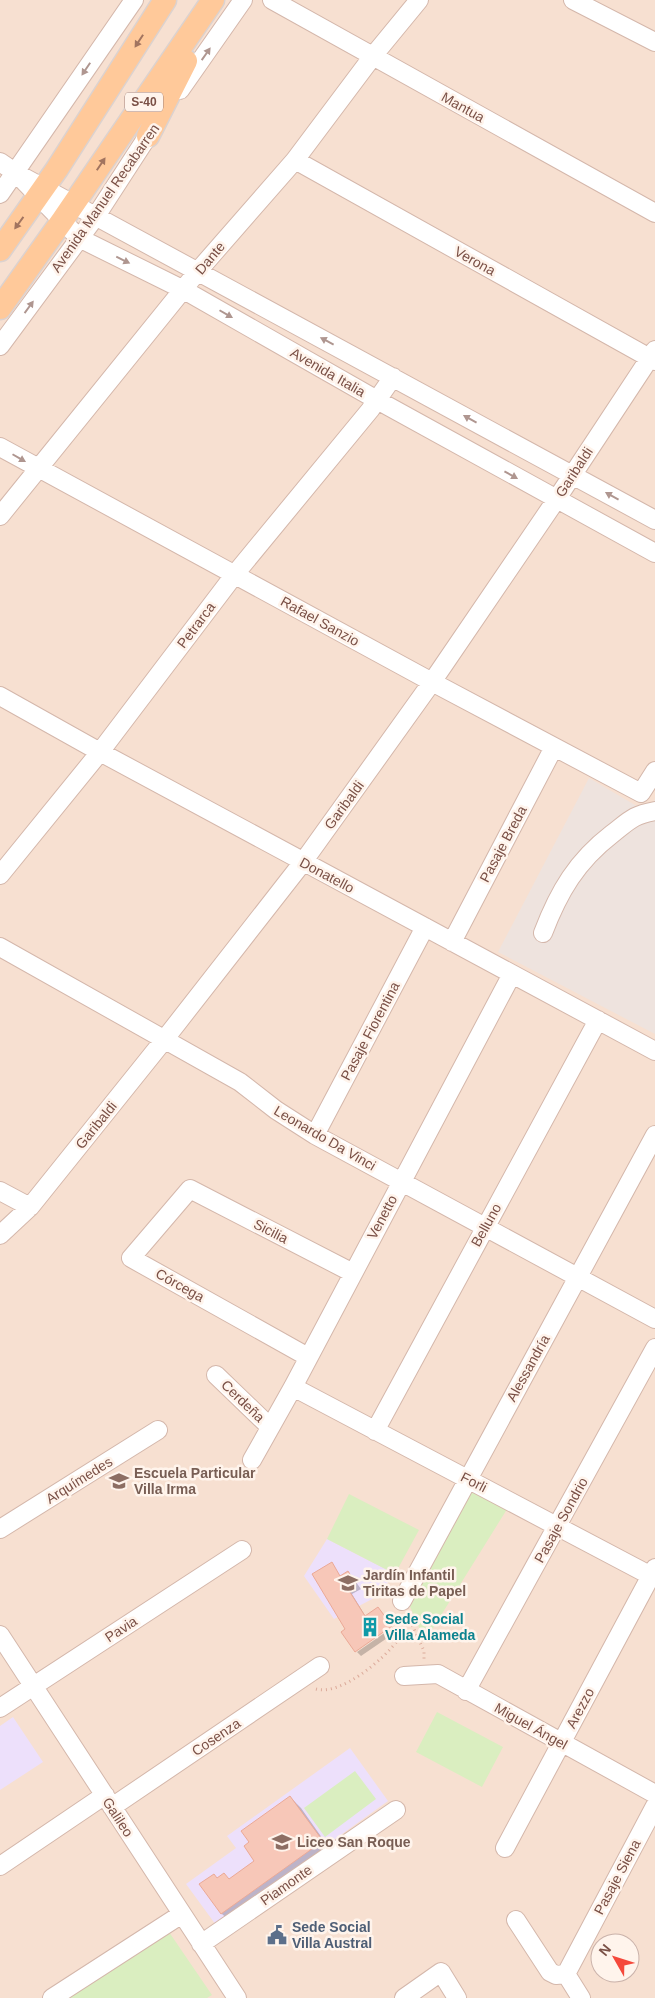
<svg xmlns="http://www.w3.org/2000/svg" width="655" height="1998" viewBox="0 0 655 1998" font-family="Arial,sans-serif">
<rect width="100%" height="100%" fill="#fff0e3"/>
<path fill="#f7e0d1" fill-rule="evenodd" d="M0,0h655v1998h-655zM600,1943h30v30h-30z"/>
<path fill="#eee3de" d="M589,778l58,34 8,-13v235l-157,-82z"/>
<path fill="#ede0fb" d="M327,1539l68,35 -19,23 -42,22 -30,-43z
M13,1717l30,45 -43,28v-64z
M350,1748l38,53 -172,124 -30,-41 50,-36 -9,-12z"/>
<path fill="#daeec0" d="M470,1486l39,20 -84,135 -17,-39z
M349,1494l70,36 -24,44 -68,-35z
M437,1712l66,35 -21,40 -66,-35z
M355,1771l21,28 -51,38 -21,-29z
M169,1932l43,63 -5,3h-140z"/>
<path fill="#0003" d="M331,1564l10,13 7,-5 5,6 8,11 -9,5 14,23 12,-9 13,17 -36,25 -8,-20z
M393,1627l3,5 -35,24 -4,-4z
M290,1797l11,11 31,44 -99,72 -11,-10 -21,-30 16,-5 13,1 26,-19z"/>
<path fill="#f7c7b8" stroke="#eba996" d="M332,1562l8,14 8,-5 8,13 -8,5 17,27 13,-9 14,19 -37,26 -14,-20 4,-3 -33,-55z
M290,1796l33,45 -102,73 -22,-30 15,-10 3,4 7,-5 5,6 25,-18 -10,-15 5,-4 -8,-11z"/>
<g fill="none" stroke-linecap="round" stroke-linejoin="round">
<defs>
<path id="minor" d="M272,0l383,213
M573,0l82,42
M180,90l63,-90
M295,160l360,201
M0,162l16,11 639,347
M16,173l63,65 105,52 193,110 278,153
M0,194l134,-194
M0,346l96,-130 59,-91
M0,447l432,235 209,111 14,-22
M0,516l198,-245 97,-111 78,-104 46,-56
M0,696l100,56 555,299
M0,875l100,-123 135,-178 135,-164 23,-33
M543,933c16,-42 34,-72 69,-99 18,-14 21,-19 43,-23
M452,942l102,-195
M0,947l240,135 36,28 39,25 340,184
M315,1135l110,-208
M0,1191l30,16
M0,1235l30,-28 134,-167 139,-178 129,-180 124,-182 99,-150
M308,1357l-177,-99 59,-69 163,84
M216,1375l54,52
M293,1387l362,191
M375,1431l223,-411
M252,1460l41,-73 219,-413
M0,1529l158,-99
M402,1601l253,-466
M0,1635l237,363
M404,1676l34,-2 217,120
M466,1691l189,-343
M0,1708l242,-158
M112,1807l208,-141
M505,1848l150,-280
M0,1866l105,-71
M516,1920l34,52 6,3 10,-1 15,24
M201,1944l195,-134
M566,1974l89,-168
M52,1998l130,-84
M404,1998l37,-26 16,26"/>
<path id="major" d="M148,136l38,-75
M0,250l57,-81 108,-169
M0,308l62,-87 151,-221"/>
</defs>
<use href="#minor" stroke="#d4b7ab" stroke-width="20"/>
<use href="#major" stroke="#dcd2cf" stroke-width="25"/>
<path stroke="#dcaa9a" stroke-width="3" stroke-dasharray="1 4" stroke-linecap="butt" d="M408,1616l16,35v8
M316,1689c25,7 68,-30 82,-49 4,-7 5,-16 5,-23"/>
<use href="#minor" stroke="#fff" stroke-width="18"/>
<use href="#major" stroke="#ffc99a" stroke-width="22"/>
</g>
<defs><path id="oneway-solid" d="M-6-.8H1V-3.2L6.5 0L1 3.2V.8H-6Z" transform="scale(1.25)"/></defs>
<g fill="#a2745f">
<use href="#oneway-solid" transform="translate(139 41) rotate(123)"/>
<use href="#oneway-solid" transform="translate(101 164) rotate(-56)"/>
<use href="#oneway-solid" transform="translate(19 223) rotate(126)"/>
</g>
<g fill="#af9690">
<use href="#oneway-solid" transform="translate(206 54) rotate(-55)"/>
<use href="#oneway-solid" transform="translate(86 69) rotate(124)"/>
<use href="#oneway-solid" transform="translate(123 260) rotate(26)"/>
<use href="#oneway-solid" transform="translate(29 307) rotate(-54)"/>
<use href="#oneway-solid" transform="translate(226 314) rotate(30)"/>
<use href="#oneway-solid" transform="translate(327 341) rotate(-152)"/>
<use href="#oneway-solid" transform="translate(470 419) rotate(-151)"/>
<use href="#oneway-solid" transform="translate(19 458) rotate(30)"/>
<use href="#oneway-solid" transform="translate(511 475) rotate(29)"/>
<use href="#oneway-solid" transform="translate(612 496) rotate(-151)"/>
</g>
<defs>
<symbol id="school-bare" viewBox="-9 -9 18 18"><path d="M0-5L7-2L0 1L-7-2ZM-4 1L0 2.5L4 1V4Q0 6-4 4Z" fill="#8d6e63" stroke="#fff4ec" stroke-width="2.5" paint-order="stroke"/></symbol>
<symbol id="building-bare" viewBox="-9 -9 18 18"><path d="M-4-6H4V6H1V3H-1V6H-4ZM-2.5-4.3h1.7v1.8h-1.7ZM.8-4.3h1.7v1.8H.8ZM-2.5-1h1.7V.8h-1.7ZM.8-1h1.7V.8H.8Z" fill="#0f9aa8" stroke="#fff4ec" stroke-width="2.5" paint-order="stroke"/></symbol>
<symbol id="civic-bare" viewBox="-9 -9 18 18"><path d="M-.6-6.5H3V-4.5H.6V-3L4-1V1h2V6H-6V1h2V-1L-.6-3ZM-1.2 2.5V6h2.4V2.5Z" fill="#5c6f8a" stroke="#fff4ec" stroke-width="2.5" paint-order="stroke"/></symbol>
</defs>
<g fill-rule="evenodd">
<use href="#school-bare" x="105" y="1467" width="28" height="28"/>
<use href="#school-bare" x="334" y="1569" width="28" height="28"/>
<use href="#building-bare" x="356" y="1613" width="28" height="28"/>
<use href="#school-bare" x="268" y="1828" width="28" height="28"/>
<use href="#civic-bare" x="263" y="1921" width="28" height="28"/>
</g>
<g text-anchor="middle" stroke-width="5" stroke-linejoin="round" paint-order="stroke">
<rect fill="#fff4ec" stroke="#a28178" stroke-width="1" x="125" y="92.5" width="38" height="19" rx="4"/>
<g font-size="12" font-weight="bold" fill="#7a5046">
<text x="144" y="106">S-40</text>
</g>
<g font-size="14" fill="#7a5046" stroke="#fff4ec">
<text transform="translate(463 107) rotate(29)" y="5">Mantua</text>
<text transform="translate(105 198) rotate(-55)" y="5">Avenida Manuel Recabarren</text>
<text transform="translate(210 258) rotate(-50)" y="5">Dante</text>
<text transform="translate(475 261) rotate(29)" y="5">Verona</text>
<text transform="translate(328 372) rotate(30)" y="5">Avenida Italia</text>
<text transform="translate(574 472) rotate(-57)" y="5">Garibaldi</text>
<text transform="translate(320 621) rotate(29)" y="5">Rafael Sanzio</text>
<text transform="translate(196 625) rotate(-53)" y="5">Petrarca</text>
<text transform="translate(344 805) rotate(-54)" y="5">Garibaldi</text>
<text transform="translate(503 844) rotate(-62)" y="5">Pasaje Breda</text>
<text transform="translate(327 875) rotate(28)" y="5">Donatello</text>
<text transform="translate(370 1031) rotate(-62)" y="5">Pasaje Fiorentina</text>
<text transform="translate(96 1125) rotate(-51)" y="5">Garibaldi</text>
<text transform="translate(325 1138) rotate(30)" y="5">Leonardo Da Vinci</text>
<text transform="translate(382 1217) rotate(-62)" y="5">Venetto</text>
<text transform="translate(486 1225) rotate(-61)" y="5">Belluno</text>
<text transform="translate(271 1231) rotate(27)" y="5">Sicilia</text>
<text transform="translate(180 1285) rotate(29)" y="5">Córcega</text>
<text transform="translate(528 1368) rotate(-61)" y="5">Alessandría</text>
<text transform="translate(243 1401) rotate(44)" y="5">Cerdeña</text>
<text transform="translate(79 1480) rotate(-32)" y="5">Arquímedes</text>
<text transform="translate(474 1482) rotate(27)" y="5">Forli</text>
<text transform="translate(561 1520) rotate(-61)" y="5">Pasaje Sondrio</text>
<text transform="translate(121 1629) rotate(-33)" y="5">Pavia</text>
<text transform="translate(580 1708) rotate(-62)" y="5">Arezzo</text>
<text transform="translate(531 1726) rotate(29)" y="5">Miguel Ángel</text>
<text transform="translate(216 1737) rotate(-34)" y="5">Cosenza</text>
<text transform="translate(118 1817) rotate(57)" y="5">Galileo</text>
<text transform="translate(617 1877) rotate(-62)" y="5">Pasaje Siena</text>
<text transform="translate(286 1885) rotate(-35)" y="5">Piamonte</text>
</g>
<g font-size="14" font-weight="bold" fill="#785e54" stroke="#fff4ec" text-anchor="start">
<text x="134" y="1478">Escuela Particular<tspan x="134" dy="16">Villa Irma</tspan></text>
<text x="363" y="1580">Jardín Infantil<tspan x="363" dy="16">Tiritas de Papel</tspan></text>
<text x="297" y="1847">Liceo San Roque</text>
</g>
<g font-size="14" font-weight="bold" fill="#0d838f" stroke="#fff4ec" text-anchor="start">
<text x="385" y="1624">Sede Social<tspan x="385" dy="16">Villa Alameda</tspan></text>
</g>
<g font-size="14" font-weight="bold" fill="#4e5e75" stroke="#fff4ec" text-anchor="start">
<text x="292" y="1932">Sede Social<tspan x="292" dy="16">Villa Austral</tspan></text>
</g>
</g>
<g transform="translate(615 1958) rotate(309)"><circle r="24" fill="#fff4ec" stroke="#cab2aa"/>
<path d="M0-4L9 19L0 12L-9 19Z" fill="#f5483b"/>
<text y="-8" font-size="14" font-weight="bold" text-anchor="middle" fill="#7a5046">N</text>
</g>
</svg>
